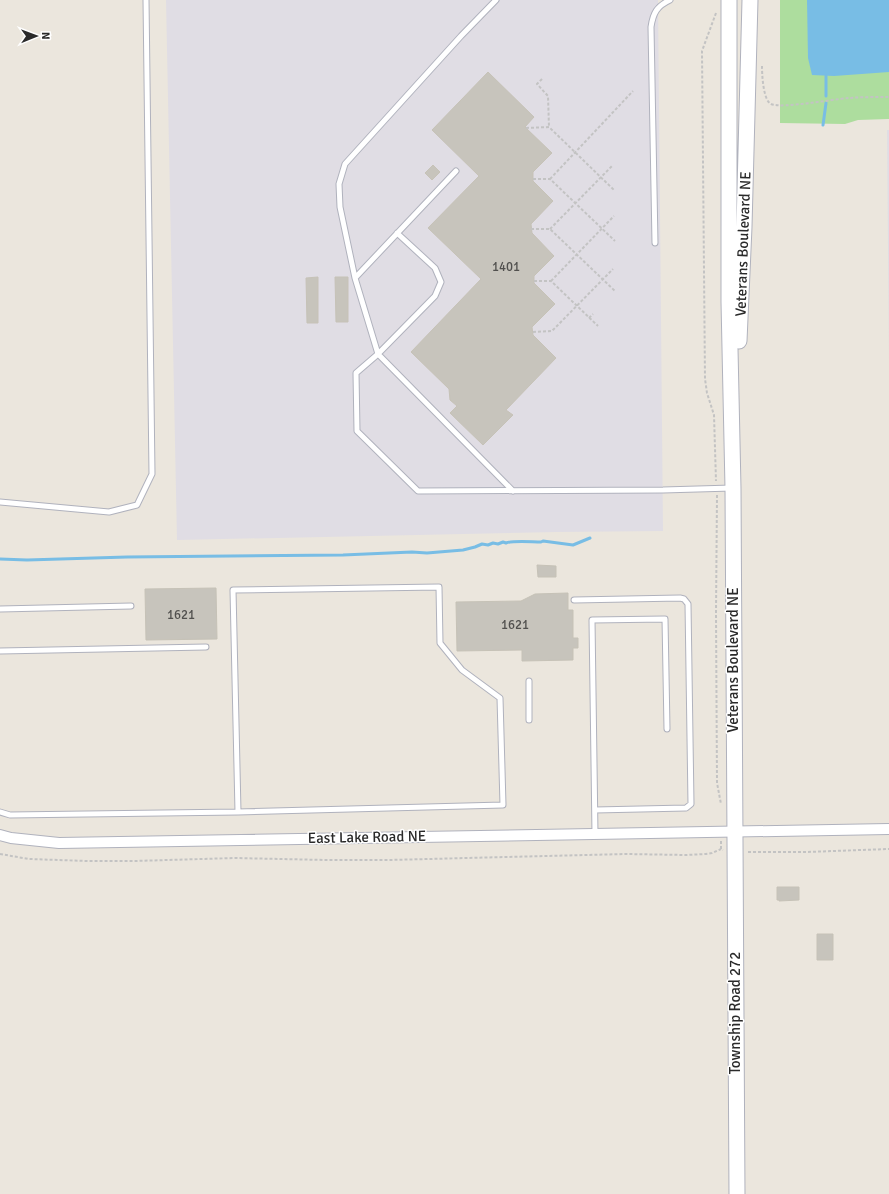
<svg xmlns="http://www.w3.org/2000/svg" width="889" height="1194" viewBox="0 0 889 1194" font-family="Signika,sans-serif">
<rect width="100%" height="100%" fill="#ebe6dd"/>
<path fill="#e0dde4" d="M166,0h492l5,531 -106,1 -380,8z
M887,130h2v231z"/>
<path fill="#addd9e" d="M780,0h109v119l-31,1 -13,4 -65,-1z"/>
<path fill="#78bde5" d="M807,0h82v72l-55,4 -22,-1 -4,-17z"/>
<g fill="none" stroke-linecap="round" stroke-linejoin="round">
<path stroke="#78bde5" stroke-width="3" d="M826,96v-20
M823,125l3,-22
M0,559l27,1 100,-3 216,-2 69,-3 15,1 36,-3 12,-3 7,-3 6,1 5,-2 5,1 5,-2 3,1c8,-3 26,-1 35,-1l2,-1 30,4 17,-7"/>
</g>
<path fill="#c7c4bc" stroke="#c6c2b7" d="M488,72l46,45 -9,10 27,26 -19,19v9l20,20 -22,23 1,9 22,23 -20,20v7l21,21 -23,23 1,8 23,23 -50,52 7,5 -30,30 -33,-32 7,-7 -7,-6 -1,-11 -38,-37 70,-73 -53,-51 51,-52 -47,-46z
M433,165l7,7 -8,8 -7,-7z
M318,277v46h-11l-1,-45z
M335,277h13v45h-12z
M537,565l19,1v11h-18z
M216,588l1,51 -71,1 -1,-51z
M568,593v17h5v28h5v10h-5v12l-51,1v-11l-65,1 -1,-49 65,-1 14,-7z
M777,887h22v13l-20,1v-1h-2z
M817,934h16v26h-16z"/>
<g fill="none" stroke-linecap="round" stroke-linejoin="round">
<defs>
<path id="lane" d="M456,171l-101,107 23,76 -22,19 1,58 61,60 245,-1 69,-2
M397,233l38,35 6,14 -6,14 -57,58 135,137
M655,243l-4,-216c2,-14 6,-21 19,-27
M355,278l-15,-71 -1,-23 6,-20 116,-128 35,-36
M0,502l109,10 28,-7 15,-31 -6,-474
M574,600l106,-2 4,1 4,5 3,200 -5,4 -91,2
M0,609l131,-3
M0,651l206,-4
M529,681v39
M0,812l10,3 228,-3 265,-7 -3,-107 -38,-28 -22,-27 -1,-56 -206,3 5,222
M595,834l-3,-214 73,-1 2,110"/>
<path id="street" d="M0,835l11,3 48,5 830,-14"/>
<path id="secondary" d="M729,0v302l4,186 4,706
M739,341l5,-114 6,-227"/>
</defs>
<use href="#lane" stroke="#b0b2bd" stroke-width="7"/>
<use href="#street" stroke="#b0b2bd" stroke-width="12"/>
<use href="#secondary" stroke="#b0b2bd" stroke-width="17"/>
<path stroke="#c3c3c3" stroke-width="2" stroke-dasharray="3 2" stroke-linecap="butt" d="M716,13l-14,38 3,328 2,14 7,22 2,66
M762,66c0,8 1,34 9,38 11,5 62,-5 78,-6 13,-1 27,-1 40,-1
M542,79l-5,5 11,12 1,31
M526,128l23,-1 65,63
M533,179h17l65,62
M550,179l83,-88
M531,229h19l65,62
M550,229l62,-63
M534,281h17l47,45
M551,281l63,-65
M589,318l4,-4
M533,332l19,-1 61,-62
M717,495l-1,118 1,170 4,21
M721,841v8l2,1
M748,852h58l83,-3
M0,854l29,5 59,2h47l100,-3 91,2h62l238,-6 59,1 21,-1 6,-1 9,-4"/>
<use href="#lane" stroke="#fff" stroke-width="5"/>
<use href="#street" stroke="#fff" stroke-width="10"/>
<use href="#secondary" stroke="#fff" stroke-width="15"/>
</g>
<g text-anchor="middle" stroke-width="3" stroke-linejoin="round" paint-order="stroke">
<g font-size="13" fill="#51504e">
<text x="506" y="271">1401</text>
<text x="181" y="619">1621</text>
<text x="515" y="629">1621</text>
</g>
<g font-size="15" fill="#2a2a2a" stroke="#fff">
<text transform="translate(743 244) rotate(-88)" y="5">Veterans Boulevard NE</text>
<text transform="translate(733 660) rotate(-90)" y="5">Veterans Boulevard NE</text>
<text transform="translate(367 837) rotate(-1)" y="5">East Lake Road NE</text>
<text transform="translate(735 1013) rotate(-90)" y="5">Township Road 272</text>
</g>
</g>
<g transform="translate(36 36) rotate(89)" stroke="#ffffff" stroke-width="3" paint-order="stroke">
<path d="M0-3L7 15L0 10L-7 15Z" fill="#2a2a2a"/>
<text y="-6" font-size="11" font-weight="bold" text-anchor="middle" fill="#2a2a2a">N</text>
</g>
</svg>
